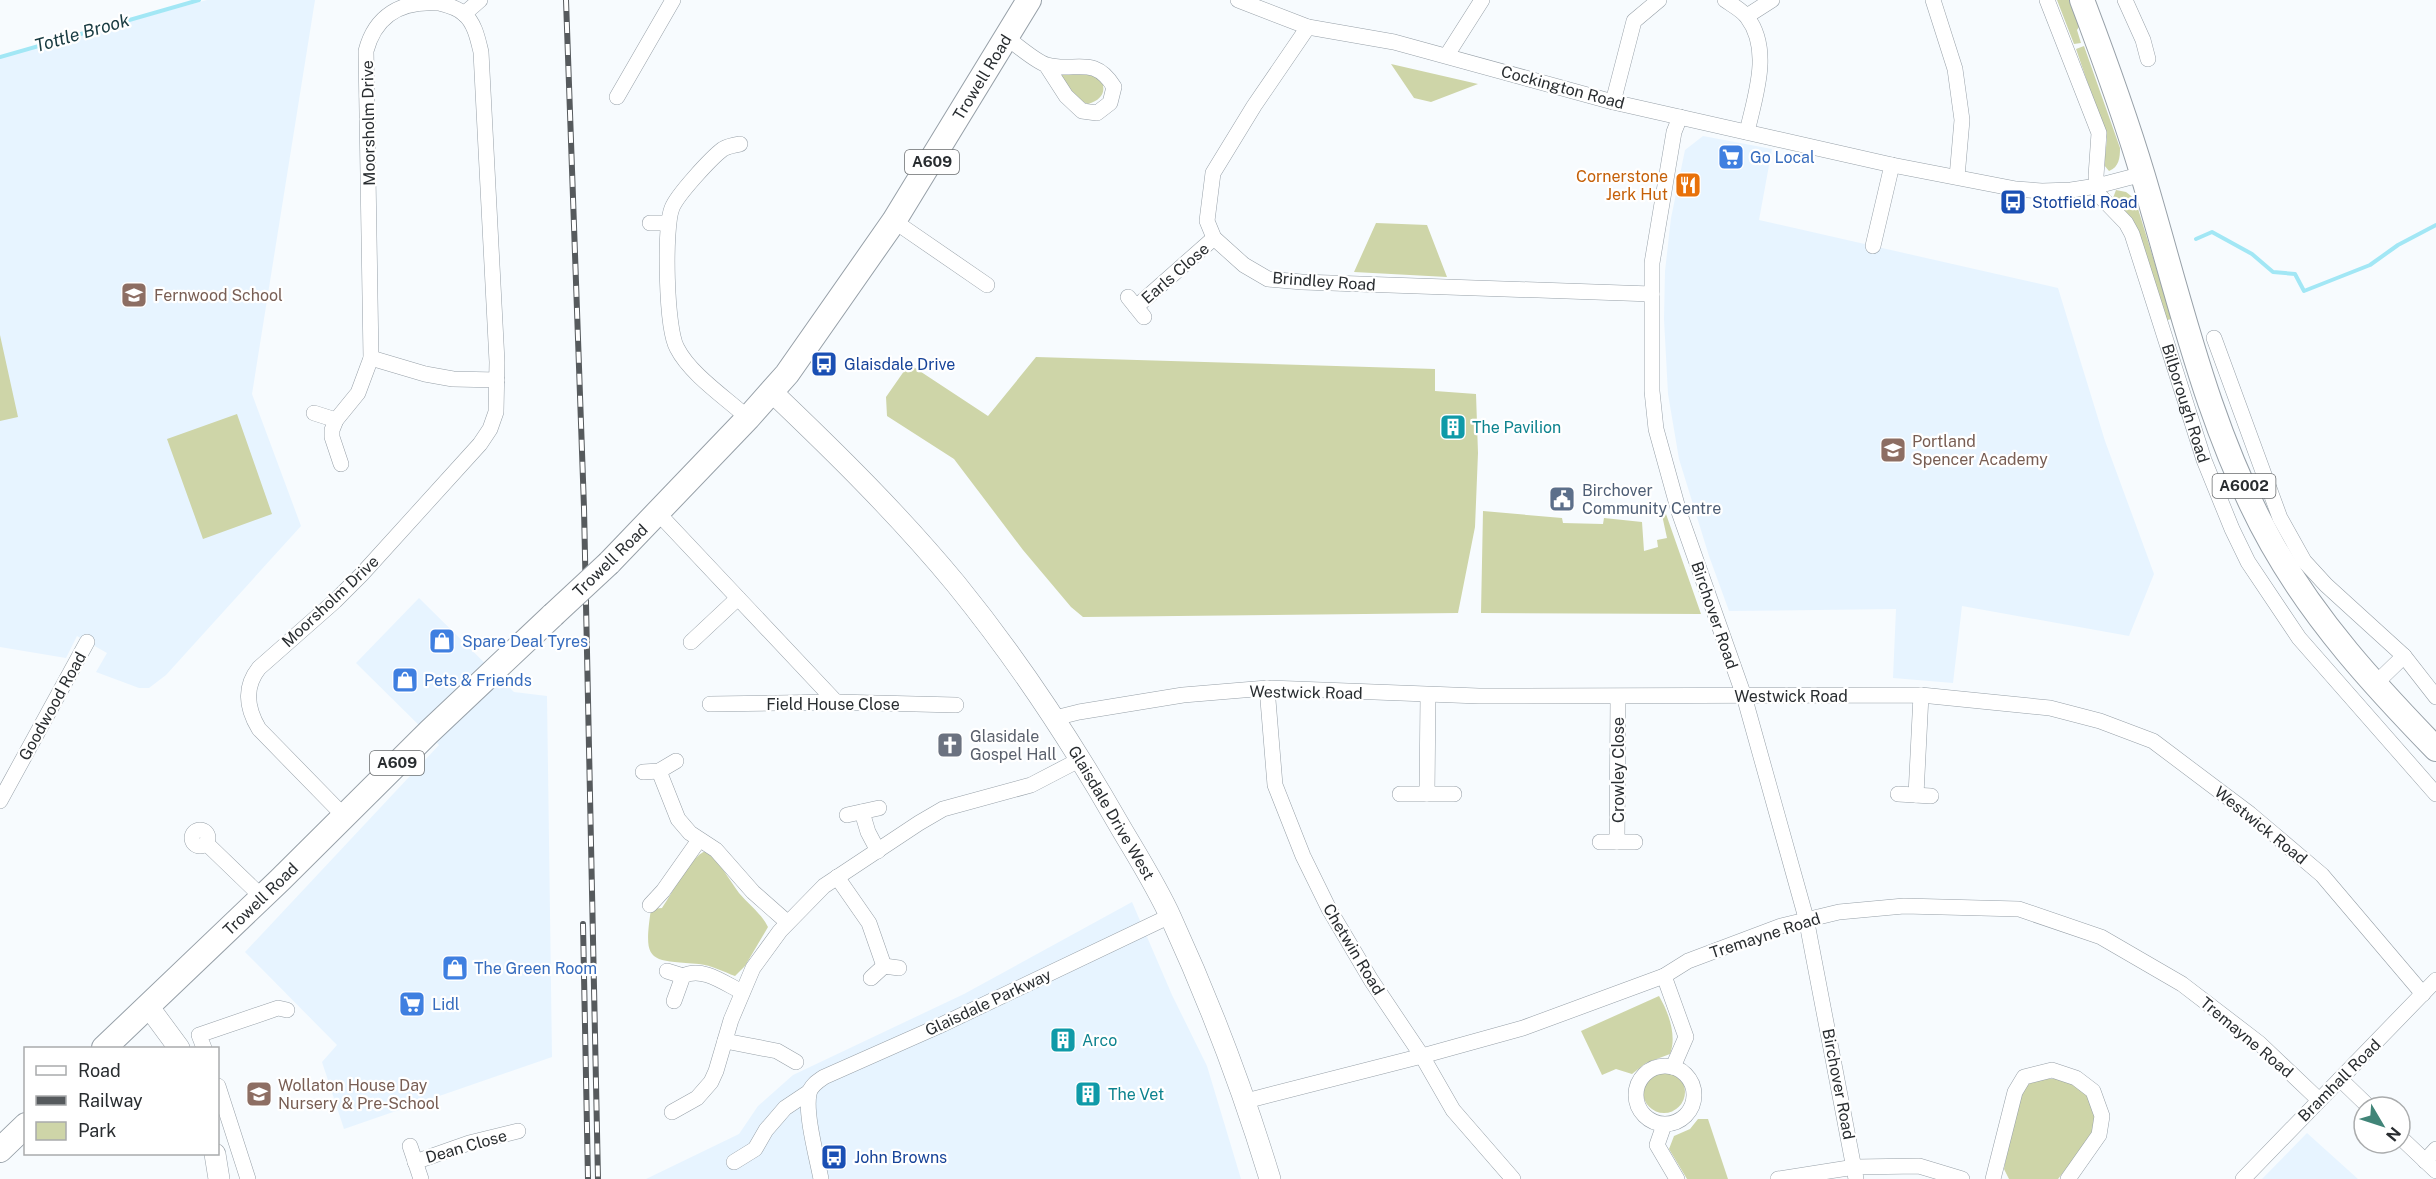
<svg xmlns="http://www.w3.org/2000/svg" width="2436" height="1179" viewBox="0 0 2436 1179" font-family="'Public Sans',sans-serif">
<rect width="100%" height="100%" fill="#f7fbfe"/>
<path fill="#e7f4ff" d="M207,0h108l-63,394 49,132 -135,149 -17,13h-10l-43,-16 11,-19 -30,-17 -11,22 -66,-11v-590z
M1703,136l69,13 -13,71 299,68 47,153 49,133 -25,62 -167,-30 -9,77 -60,-5 3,-69 -167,2 -20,-55 -30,-97 -11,-65 -4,-75 1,-48 6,-53 14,-68z
M419,598l95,94 33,4 5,361 -208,72 -22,-67 15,-17 -92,-93 194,-207 -83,-82z
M1132,902l40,93 35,71 34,113h-595l93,-45 19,-28 35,-31 171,-81z
M2307,1133l51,46h-96z"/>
<path fill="#ced5a8" d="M2057,0h12l10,27 -2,3 4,13 -7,1z
M2084,46l36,102c0,10 -1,19 -11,23l-5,-6 3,-26 -31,-90z
M1391,64l87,20 -47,18 -17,-4z
M1061,69l39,8c7,14 3,22 -12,27l-10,-4 -21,-25z
M2116,190l10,2 9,7 37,120 -5,1 -29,-89 -25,-33z
M1376,223l51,2 20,52 -93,-5z
M0,335l18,82 -18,4z
M1036,357l399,12v22l41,3 2,59 -3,74 -17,86 -375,4 -12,-10 -48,-57 -69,-91 -67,-43 -1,-19 23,-33 79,52z
M237,414l35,100 -69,25 -36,-100z
M1483,511l79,7 1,5 40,1 1,-6 38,4 2,29 14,-4 -1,-7 10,-2 -5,-23 4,-1 35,100 -220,-1z
M706,851c14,10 23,29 33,42 10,12 22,20 29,34l-23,39 -10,10c-11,-4 -24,-11 -36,-12 -50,-4 -56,-1 -48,-55l11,-1c10,-14 28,-52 44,-57z
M1659,996c10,17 18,40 11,58l-24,9 -14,11 -16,-5 -14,6 -21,-44z
M1643 1092a21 21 0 1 1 42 0a21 21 0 1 1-42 0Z
M2060,1079c4,1 10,2 14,4 17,8 24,32 21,49l-37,47h-49l-5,-10c4,-18 10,-74 24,-84 9,-7 21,-6 32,-6z
M1698,1119h10l20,60h-41l-18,-30 5,-13 16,-7z"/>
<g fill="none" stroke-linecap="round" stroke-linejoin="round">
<path stroke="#a2e7f5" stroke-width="4" d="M0,57l199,-57
M2196,239l16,-7 40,22 21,18 22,2 9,17 66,-26 28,-20 38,-20"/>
<defs>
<g id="street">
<path d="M1238,0l70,27 86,15 219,60 279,63 124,24 26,2 29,-1 26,-4 46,-12"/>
<path d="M1725,0c7,5 17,10 22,17 25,33 8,79 0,115"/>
<path d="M1933,0l22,69 7,51 -5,57"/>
<path id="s1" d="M2047,0l52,133 -3,43 3,19 27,28 6,11 72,226 28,69 16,33 51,76 137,156"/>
<path d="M2125,0l18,40 5,19"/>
<path d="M464,14l16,-14"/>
<path d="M1747,16l25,-16"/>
<path d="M1308,27l-54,79 -41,67 -6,48 7,17 30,27 24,14 34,3 350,12"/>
<path d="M1007,38c10,7 29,24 40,27 27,8 47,-11 67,22l-4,16 -13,10 -15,-2 -16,-15 -20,-31"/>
<path d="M1447,55l35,-55"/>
<path d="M617,97l56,-97"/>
<path d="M1613,102l21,-81 25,-21"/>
<path d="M1680,117l-6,15 -22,131v128l4,38 23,83 65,184 62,222 50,261"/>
<path d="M740,144c-6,1 -12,2 -17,5 -12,9 -46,46 -51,59 -8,20 -6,121 5,140 13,26 49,50 71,70"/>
<path d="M894,221l93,64"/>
<path d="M650,223h18"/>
<path d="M1873,246l19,-81"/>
<path d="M1128,297l16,20"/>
<path d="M1136,307l78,-69"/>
<path d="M2214,338l66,180 24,43 22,24 78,71 32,41"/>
<path d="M371,358l54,16 28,5 44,1"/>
<path d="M314,413l22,7"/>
<path d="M341,464l-9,-27v-7l4,-10 22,-27 13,-35 -5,-307c9,-35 35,-51 73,-48 8,2 19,5 25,11 11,9 14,26 17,38l16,310 -1,50 -6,17 -10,15 -118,130 -27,27 -76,67c-16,20 -12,41 0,61l85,87"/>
<path d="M658,513l178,189"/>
<path d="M691,642l47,-44"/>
<path d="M2374,685l30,-29"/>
<path d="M1267,688l8,97 28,71 26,53 42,71 51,76 31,54 60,69"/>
<path d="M710,704l126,-2 120,3"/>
<path d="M1055,718l24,-6 104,-17 84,-7 212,8 442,-1 129,13 50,13 53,20 97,73 72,61 101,119"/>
<path d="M659,771l19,48 12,14 26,17 37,42 34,30"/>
<path d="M643,772l16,-1 17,-10"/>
<path d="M1400,794h54"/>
<path d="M1427,794l1,-99"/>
<path d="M1898,794l33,2"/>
<path d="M1916,795l5,-100"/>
<path d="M0,801l87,-159"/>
<path d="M862,812l6,20 10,19"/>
<path d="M847,815l32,-7"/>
<circle cx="200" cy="838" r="8"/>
<path d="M1600,842h35"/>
<path d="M1617,842l1,-145"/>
<path d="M206,843l56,54"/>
<path d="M837,877l32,46 15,43"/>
<path d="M650,905l13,-14 36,-51"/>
<path d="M667,971l16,5"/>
<path d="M1664,976l22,61 -13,30"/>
<path d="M871,978l13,-12 15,2"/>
<path d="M674,1001l9,-25c19,-10 41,7 59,16"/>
<path d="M725,1041l52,10 19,11"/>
<path d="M204,1048l-5,-13 79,-27 9,2"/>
<circle cx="1665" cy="1095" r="29"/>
<path d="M2340,1079l29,28"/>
<path d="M218,1086l30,93"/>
<path d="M1246,1101l176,-45 101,-28 141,-52 24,-15 93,-35 58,-14 65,-6 115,3 82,28 81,47 77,59 60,57"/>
<path d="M672,1112l25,-14 14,-16 5,-11 15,-51 22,-52 27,-37 44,-45 95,-63 24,-14 88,-24 50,-26"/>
<path d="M1664,1125l-7,20 20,34"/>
<path d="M2400,1137l36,34"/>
<path d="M410,1146l11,33"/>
<path d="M2425,1161l11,-12"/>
<path d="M415,1162l54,-19 49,-12"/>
<path d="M734,1162l21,-13 11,-19 19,-22 24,-16"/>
<path d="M821,1179c-4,-21 -16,-65 -12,-85 1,-8 9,-13 15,-17l115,-51 231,-110"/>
<path d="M1778,1179l77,-12 64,-1 43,13"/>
<path d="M1993,1179l22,-87 9,-15 28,-7 24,8 17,13 9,25 -3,19 -31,44"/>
<path d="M2243,1179l193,-199"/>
</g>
<g id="secondary">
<path id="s2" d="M772,392c64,61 127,123 184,192 61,75 114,155 162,239 18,31 38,62 53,95 39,85 72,172 99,261"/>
<path d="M148,1006l31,42"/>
<path d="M215,1154l4,25"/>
</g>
<g id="primary">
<path d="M2082,0c22,58 43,116 61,176 37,124 65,254 129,368 44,78 102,141 164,205"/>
<path id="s3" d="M609,563l139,-145 39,-44 107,-153 135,-221"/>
<path id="s4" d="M104,1048l176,-168 149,-148 124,-117"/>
<path d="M0,1150l26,-25"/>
</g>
</defs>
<use href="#street" stroke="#97a0a8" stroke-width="16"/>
<use href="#secondary" stroke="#97a0a8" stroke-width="22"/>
<use href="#primary" stroke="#97a0a8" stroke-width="26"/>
<use href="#street" stroke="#fff" stroke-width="15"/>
<use href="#secondary" stroke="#fff" stroke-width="21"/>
<use href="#primary" stroke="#fff" stroke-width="24"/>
<defs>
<path id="rail" d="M566,0l18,508 14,671
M583,924l5,255"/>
</defs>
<use href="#rail" stroke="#565a5d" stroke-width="6"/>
<use href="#rail" stroke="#fff" stroke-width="4" stroke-dasharray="11" stroke-linecap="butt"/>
<defs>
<path id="primary-bridge" d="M553,615l56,-52"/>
</defs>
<use href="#primary-bridge" stroke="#97a0a8" stroke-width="26" stroke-linecap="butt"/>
<use href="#primary-bridge" stroke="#fff" stroke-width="24"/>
</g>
<defs>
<symbol id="supermarket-square" viewBox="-11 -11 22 22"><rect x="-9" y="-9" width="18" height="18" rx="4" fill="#3f7fe0" stroke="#fff"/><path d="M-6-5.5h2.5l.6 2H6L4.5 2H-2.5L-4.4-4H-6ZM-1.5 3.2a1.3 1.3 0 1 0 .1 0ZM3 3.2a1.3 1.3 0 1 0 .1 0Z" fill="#fff"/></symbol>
<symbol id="restaurant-square" viewBox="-11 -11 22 22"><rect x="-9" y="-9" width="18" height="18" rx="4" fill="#e8710a" stroke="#fff"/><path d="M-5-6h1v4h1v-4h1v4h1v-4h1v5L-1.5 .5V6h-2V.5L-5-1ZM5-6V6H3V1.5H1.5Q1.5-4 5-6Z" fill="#fff"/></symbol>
<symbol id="bus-square" viewBox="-11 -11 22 22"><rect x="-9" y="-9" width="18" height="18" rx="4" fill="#1a4fb4" stroke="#fff"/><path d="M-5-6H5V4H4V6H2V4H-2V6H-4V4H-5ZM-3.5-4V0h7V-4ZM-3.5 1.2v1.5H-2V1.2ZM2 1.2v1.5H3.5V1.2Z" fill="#fff"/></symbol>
<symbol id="school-square" viewBox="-11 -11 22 22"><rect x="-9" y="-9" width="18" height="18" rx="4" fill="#8d6e63" stroke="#fff"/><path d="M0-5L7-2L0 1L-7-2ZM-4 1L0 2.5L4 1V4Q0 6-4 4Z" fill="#fff"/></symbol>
<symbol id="building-square" viewBox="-11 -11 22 22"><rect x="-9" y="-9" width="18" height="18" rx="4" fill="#0f9aa8" stroke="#fff"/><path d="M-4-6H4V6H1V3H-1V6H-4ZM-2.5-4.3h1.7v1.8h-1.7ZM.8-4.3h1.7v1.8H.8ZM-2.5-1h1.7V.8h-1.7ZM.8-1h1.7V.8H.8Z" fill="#fff"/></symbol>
<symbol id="civic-square" viewBox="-11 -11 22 22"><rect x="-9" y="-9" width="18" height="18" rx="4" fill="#5c6f8a" stroke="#fff"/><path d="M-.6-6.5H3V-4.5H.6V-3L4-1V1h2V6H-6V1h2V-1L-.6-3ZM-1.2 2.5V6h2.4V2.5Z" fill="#fff"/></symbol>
<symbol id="shop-square" viewBox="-11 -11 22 22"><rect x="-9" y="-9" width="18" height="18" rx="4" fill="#3f7fe0" stroke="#fff"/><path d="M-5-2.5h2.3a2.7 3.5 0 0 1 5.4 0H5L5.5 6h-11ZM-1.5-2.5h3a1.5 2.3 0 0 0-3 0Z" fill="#fff"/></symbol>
<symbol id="church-square" viewBox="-11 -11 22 22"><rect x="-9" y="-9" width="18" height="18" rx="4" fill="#6b7280" stroke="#fff"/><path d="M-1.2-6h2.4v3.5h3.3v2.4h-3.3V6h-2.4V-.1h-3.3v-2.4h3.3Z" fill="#fff"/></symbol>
</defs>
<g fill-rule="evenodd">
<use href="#supermarket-square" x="1716" y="142" width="30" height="30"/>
<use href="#restaurant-square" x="1673" y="170" width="30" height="30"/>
<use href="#bus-square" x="1998" y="187" width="30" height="30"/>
<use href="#school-square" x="119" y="280" width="30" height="30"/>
<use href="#bus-square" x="809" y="349" width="30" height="30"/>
<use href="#building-square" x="1438" y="412" width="30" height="30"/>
<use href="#school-square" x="1878" y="435" width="30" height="30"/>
<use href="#civic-square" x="1547" y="484" width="30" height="30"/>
<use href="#shop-square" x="427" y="626" width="30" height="30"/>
<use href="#shop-square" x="390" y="665" width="30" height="30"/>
<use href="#church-square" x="935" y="730" width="30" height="30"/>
<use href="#shop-square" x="440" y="953" width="30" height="30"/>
<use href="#supermarket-square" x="397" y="989" width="30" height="30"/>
<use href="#building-square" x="1048" y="1025" width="30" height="30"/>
<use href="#school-square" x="244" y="1079" width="30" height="30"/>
<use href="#building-square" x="1073" y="1079" width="30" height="30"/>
<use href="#bus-square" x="819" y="1142" width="30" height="30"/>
</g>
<g text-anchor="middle" stroke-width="4.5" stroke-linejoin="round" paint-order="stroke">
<g fill="#fff" stroke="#696c6e" stroke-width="1.5">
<rect x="905" y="150" width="54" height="24" rx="4.5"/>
<rect x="2212.5" y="474" width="63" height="24" rx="4.5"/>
<rect x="370" y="751" width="54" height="24" rx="4.5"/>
</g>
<g font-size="15" font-weight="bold" fill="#292d30">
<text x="932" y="167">A609</text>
<text x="2244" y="491">A6002</text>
<text x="397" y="768">A609</text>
</g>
<g font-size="16" fill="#292d30" stroke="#fff">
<text dy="6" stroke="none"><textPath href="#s3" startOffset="615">Trowell Road</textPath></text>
<text transform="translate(1563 87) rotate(15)" y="6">Cockington Road</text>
<text transform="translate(368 123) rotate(-91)" y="6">Moorsholm Drive</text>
<text transform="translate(1175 273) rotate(-41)" y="6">Earls Close</text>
<text transform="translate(1324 281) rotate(4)" y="6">Brindley Road</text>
<text dy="6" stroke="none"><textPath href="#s1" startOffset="434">Bilborough Road</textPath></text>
<text transform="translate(610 560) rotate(-44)" y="6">Trowell Road</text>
<text transform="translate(330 601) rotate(-43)" y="6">Moorsholm Drive</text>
<text transform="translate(1715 615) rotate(71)" y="6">Birchover Road</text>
<text transform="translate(1306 692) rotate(1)" y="6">Westwick Road</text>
<text x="1791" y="702">Westwick Road</text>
<text x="833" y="710">Field House Close</text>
<text transform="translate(52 706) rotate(-61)" y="6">Goodwood Road</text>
<text transform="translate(1618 770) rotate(-90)" y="6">Crowley Close</text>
<text dy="6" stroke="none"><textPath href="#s2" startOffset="543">Glaisdale Drive West</textPath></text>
<text transform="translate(2261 825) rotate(39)" y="6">Westwick Road</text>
<text dy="6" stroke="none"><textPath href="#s4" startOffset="216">Trowell Road</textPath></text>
<text transform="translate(1765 935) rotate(-18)" y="6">Tremayne Road</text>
<text transform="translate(1354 949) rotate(59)" y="6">Chetwin Road</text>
<text transform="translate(988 1002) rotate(-25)" y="6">Glaisdale Parkway</text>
<text transform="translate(2247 1037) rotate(40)" y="6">Tremayne Road</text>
<text transform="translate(2339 1080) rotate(-45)" y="6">Bramhall Road</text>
<text transform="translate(1839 1084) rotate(79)" y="6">Birchover Road</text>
<text transform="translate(466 1146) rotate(-16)" y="6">Dean Close</text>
</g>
<g font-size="16" fill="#366cbe" stroke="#fff" text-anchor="start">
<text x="1750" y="163">Go Local</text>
<text x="462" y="647">Spare Deal Tyres</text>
<text x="424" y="686">Pets &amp; Friends</text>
<text x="474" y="974">The Green Room</text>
<text x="432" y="1010">Lidl</text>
</g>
<g font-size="16" fill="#c56008" stroke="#fff" text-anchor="end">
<text x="1668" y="182">Cornerstone<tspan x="1668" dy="18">Jerk Hut</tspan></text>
</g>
<g font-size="16" fill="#164399" stroke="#fff" text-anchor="start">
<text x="2032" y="208">Stotfield Road</text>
<text x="844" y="370">Glaisdale Drive</text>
<text x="854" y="1163">John Browns</text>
</g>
<g font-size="16" fill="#785e54" stroke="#fff" text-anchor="start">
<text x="154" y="301">Fernwood School</text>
<text x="1912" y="447">Portland<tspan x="1912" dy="18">Spencer Academy</tspan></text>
<text x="278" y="1091">Wollaton House Day<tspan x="278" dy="18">Nursery &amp; Pre-School</tspan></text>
</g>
<g font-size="16" fill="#0d838f" stroke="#fff" text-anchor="start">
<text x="1472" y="433">The Pavilion</text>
<text x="1082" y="1046">Arco</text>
<text x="1108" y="1100">The Vet</text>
</g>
<g font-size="16" fill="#4e5e75" stroke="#fff" text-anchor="start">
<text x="1582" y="496">Birchover<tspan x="1582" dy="18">Community Centre</tspan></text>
</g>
<g font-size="16" fill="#5b616d" stroke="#fff" text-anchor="start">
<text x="970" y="742">Glasidale<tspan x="970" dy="18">Gospel Hall</tspan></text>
</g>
<g font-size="18" font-style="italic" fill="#193b41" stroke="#fff">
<text transform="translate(82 33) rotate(-16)" y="6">Tottle Brook</text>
</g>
</g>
<rect x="24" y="1047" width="195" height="108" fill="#ffffff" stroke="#a9abac" stroke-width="1.5"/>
<rect x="36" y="1066" width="30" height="9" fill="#ffffff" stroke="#a9abac" stroke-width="1.5"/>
<text x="78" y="1077" font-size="18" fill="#292d30">Road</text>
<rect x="36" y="1096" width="30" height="9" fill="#565a5d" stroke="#a9abac" stroke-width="1.5"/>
<text x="78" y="1107" font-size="18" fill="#292d30">Railway</text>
<rect x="36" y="1122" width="30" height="18" fill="#ced5a8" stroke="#a9abac" stroke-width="1.5"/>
<text x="78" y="1137" font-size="18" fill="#292d30">Park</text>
<g transform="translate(2382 1125) rotate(129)"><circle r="28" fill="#ffffff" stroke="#a9abac" stroke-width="1.5"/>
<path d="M0-4.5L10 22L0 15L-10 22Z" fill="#418578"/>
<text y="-9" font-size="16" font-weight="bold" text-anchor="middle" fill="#292d30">N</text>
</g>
</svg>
